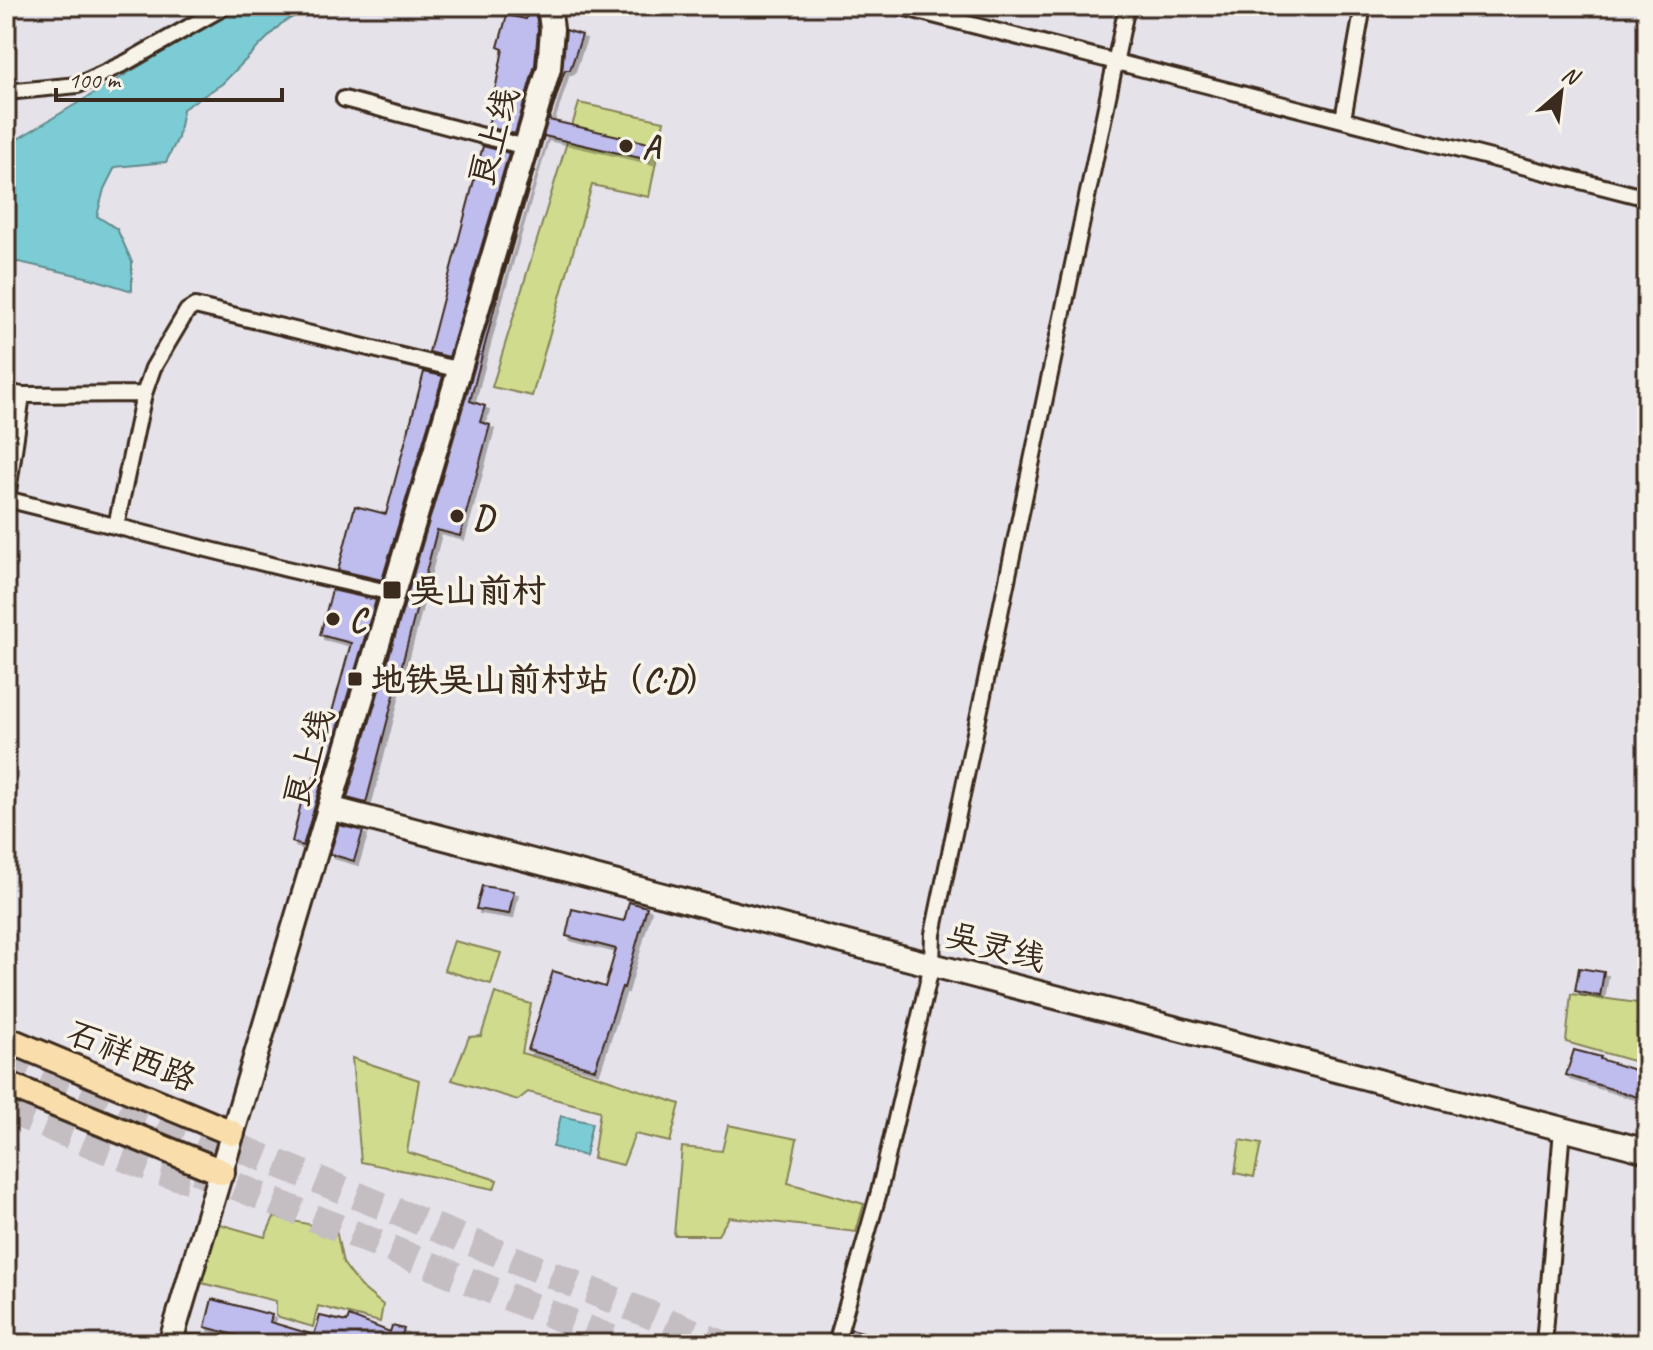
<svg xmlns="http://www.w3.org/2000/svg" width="1653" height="1350" viewBox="0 0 1653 1350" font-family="Caveat,'LXGW WenKai TC',sans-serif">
<defs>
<filter id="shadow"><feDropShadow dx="4" dy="4" stdDeviation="0" flood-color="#0004"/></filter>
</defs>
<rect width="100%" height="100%" fill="#e6e2ea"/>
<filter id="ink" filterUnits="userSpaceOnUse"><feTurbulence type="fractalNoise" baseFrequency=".0125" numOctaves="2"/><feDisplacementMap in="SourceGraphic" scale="16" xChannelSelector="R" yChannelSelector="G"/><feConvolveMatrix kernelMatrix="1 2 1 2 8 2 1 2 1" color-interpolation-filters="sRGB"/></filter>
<g filter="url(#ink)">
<path fill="#d0db8e" stroke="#868256" stroke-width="2" d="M579,103l85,18 -15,76 -57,-12 -60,211 -40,-9z
M454,941l47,12 -10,31 -47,-14z
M1645,977h2v88l-81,-23 5,-48 66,9z
M495,993l36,11 -9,49 76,23 82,28 -10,38 -35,-8 -12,31 -30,-7 7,-47 -72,-19 -10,8 -66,-20 17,-43 12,-1z
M352,1058l67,22 -12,72 90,28 -3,9 -133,-27z
M728,1125l69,14 -9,44 76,21 -8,28 -127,-15 -11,18h-44l8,-88 40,4z
M1240,1140l21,4 -7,33 -19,-4z
M274,1217l62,13 7,33 17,23 23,19 -3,17 -62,-16 -5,21 -37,-11v-15l-79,-19 19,-59 49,14z"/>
<path fill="#7cccd5" stroke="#628b8c" stroke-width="2" d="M240,6h72l-31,18 -59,60 -39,25 -5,29 -12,24 -51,5 -11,22 -7,27 20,13 15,33v29l-42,-13 -71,-16 -13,3v-119z
M561,1116l31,7 -7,33 -32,-9z"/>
<path fill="#bfbcee" stroke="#3b2a1e" stroke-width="2" filter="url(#shadow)" d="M530,6h5l3,23 -3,36 -20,69 -27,-7 15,-78 -5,-2 9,-32 19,4z
M566,30l16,5 -12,35h-5l-16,50 104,24 -4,16 -105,-24 -46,159 -28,106 15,5 -5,16 10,3 -30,111 -23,-6 -71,273 -19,-5 215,-726z
M483,146l26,7 -60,204 -20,-5z
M424,372l19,4 -61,204 -44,-10 17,-64 31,8z
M332,590l44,10 -73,246 -11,-4 9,-39h6l44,-160 -31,-8z
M339,825l24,6 -9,30 -24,-7z
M482,886l32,5 -5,23 -33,-5z
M629,902l18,5 -23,81 -2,-1 -27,82 -67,-19 25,-79 52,16 11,-38 -50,-13 6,-27 52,12z
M1579,968l25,4 -4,24 -25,-5z
M1574,1050l27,7 -1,2 47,15v26l-81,-25z
M212,1299l60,16 -2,7 44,13 6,-19 27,6 2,-6 41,16 2,-6 12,3 -3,8 16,7h-148l-64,-17z
M851,1329l41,11v4h-46z"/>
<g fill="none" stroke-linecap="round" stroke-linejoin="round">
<path stroke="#c4bdc1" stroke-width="28" stroke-dasharray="28 14" stroke-linecap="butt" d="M6,1053l716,291
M6,1109l154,63 51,12
M196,1170l428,174"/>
<defs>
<path id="street" d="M898,6l749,192
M6,92l72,-7 49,-23 99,-56
M344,99l181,48
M1343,119l20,-113
M6,392l16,3 122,-1
M6,499l281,70 105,24
M7,499l15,-104
M116,526l28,-132 9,-26 34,-57 8,-5 265,64
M170,1343l36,1
M836,1344l43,-152 53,-228 1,-30 194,-928
M1544,1344l18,-215"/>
<path id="secondary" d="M329,808l1318,343
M170,1344l379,-1276 3,-39 -3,-23"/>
<path id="primary" d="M6,1039l226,94
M6,1084l216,88"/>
</defs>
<use href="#street" stroke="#3b2a1e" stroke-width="20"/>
<use href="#secondary" stroke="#3b2a1e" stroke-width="28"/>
<use href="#primary" stroke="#3b2a1e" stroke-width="30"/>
<use href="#street" stroke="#f7f3e8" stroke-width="14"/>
<use href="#secondary" stroke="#f7f3e8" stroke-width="22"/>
<use href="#primary" stroke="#f9deab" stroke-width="24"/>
</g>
</g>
<g fill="#3b2a1e" stroke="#f7f3e8" stroke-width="3">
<circle cx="626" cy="146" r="8"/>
<circle cx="457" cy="516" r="8"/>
<rect x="382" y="580" width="20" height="20" rx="4"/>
<circle cx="333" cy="619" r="8"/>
<rect x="347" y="671" width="16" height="16" rx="4"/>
</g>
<g text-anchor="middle" stroke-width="7" stroke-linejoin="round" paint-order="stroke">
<g font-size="34" fill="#3b2a1e" stroke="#f7f3e8">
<text transform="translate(493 137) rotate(-74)" y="12">良上线</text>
<text transform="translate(308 758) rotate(-74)" y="12">良上线</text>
<text transform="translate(996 946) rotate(15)" y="12">吴灵线</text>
<text transform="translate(132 1055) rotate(22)" y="12">石祥西路</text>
</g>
<g font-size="34" font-weight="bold" fill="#3b2a1e" stroke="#f7f3e8" text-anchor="start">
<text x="642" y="158">A</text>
<text x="473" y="528">D</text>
<text x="410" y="602">吴山前村</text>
<text x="349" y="631">C</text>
<text x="371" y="691">地铁吴山前村站（C·D）</text>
</g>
</g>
<rect width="1653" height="1350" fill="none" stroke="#f7f3e8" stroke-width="32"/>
<rect x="16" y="16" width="1621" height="1318" fill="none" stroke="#3b2a1e" stroke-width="3" filter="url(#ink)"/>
<g transform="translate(1561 92) rotate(28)" stroke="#f7f3e8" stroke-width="6" paint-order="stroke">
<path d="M0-6L14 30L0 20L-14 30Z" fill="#3b2a1e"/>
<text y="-12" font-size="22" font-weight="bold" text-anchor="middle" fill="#3b2a1e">N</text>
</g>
<path d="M56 88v12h226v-12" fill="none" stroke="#3b2a1e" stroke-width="4"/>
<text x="68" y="88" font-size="24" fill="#3b2a1e" stroke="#f7f3e8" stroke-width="6" paint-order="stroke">100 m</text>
</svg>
